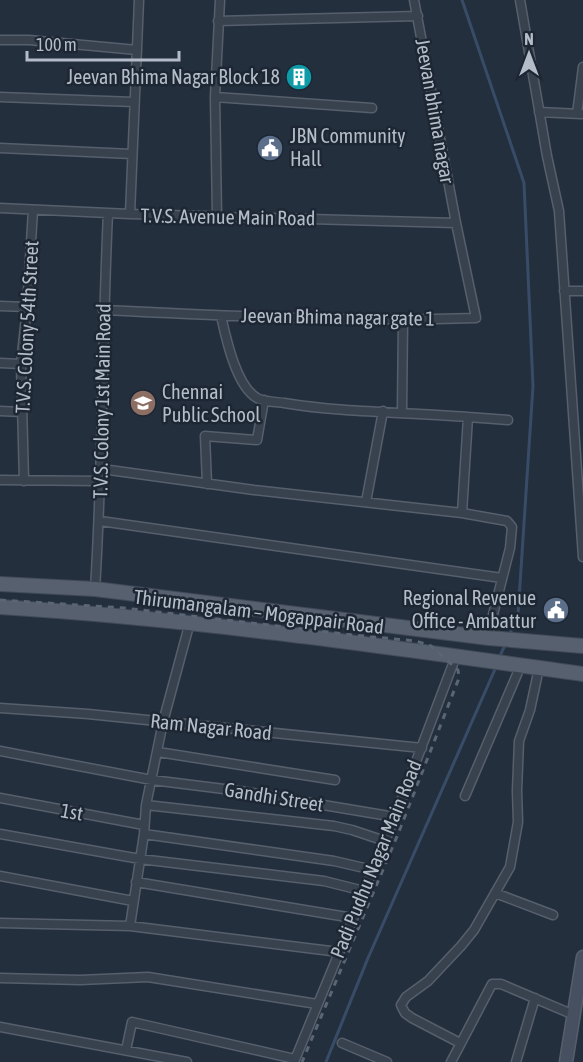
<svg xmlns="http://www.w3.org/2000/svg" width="583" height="1062" viewBox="0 0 583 1062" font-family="'Asap Condensed',sans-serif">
<rect width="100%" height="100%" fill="#242f3e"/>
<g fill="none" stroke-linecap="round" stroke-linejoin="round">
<path stroke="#394c67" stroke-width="3" d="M462,0l62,183 9,203 -15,229 -9,21
M499,658l6,-13
M326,1062l42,-104 128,-291"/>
<defs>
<path id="street" d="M520,0l27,156 12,55 24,346
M218,21l200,-5
M0,40h29l108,10
M0,97l134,5
M215,97l157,11
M539,112l42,2
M577,114l6,-47
M0,148l132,6
M0,208l130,6 326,9
M130,214l9,-214
M217,216l-2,-119 5,-97
M564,291h19
M0,306l27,1
M103,310c124,6 249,12 373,8l-20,-95 -42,-223
M0,363l21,1
M0,411l21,1
M402,412l1,-92
M468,417l40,3
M102,469l152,21 208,23 6,-96c-61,-5 -123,-4 -184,-14 -7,-1 -20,-1 -27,-5 -21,-12 -31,-60 -36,-82
M0,480l101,1
M24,481l-3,-117 6,-57 6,-97
M207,484l-2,-48 52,4 7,-40
M366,502l17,-91
M462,513l45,8 5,6 -2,21 -23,90
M100,521l402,57
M95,589c8,-125 7,-250 13,-376
M0,708l88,6 334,34
M0,751l152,29 88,11 155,26
M158,752l177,28
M465,796l56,-131
M0,798l144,27
M146,805l188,21 18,4 33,11
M0,834l140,25 184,22 40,10
M144,834l190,27 39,9
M0,876l133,25
M136,882l217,36
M495,893l58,22
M0,923l130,3 209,26
M130,926l14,-92 2,-29 17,-83 27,-100
M0,978l80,2 68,-3 169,27
M0,1027l187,35
M342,1043l45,19
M460,1043l-48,-25 -7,-5 -4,-8 5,-8 22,-16 33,-35 13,-16 36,-63 8,-45 -1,-31 2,-50 11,-31 9,-42
M126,1050l6,-28 163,37
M294,1062l101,-245 61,-161
M451,1062l41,-78h9l73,31
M516,1062l19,-64"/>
<path id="secondary" d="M566,1062l17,-105"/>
<path id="primary" d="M0,584l95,5 394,49 94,8
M0,607c195,12 389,40 583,67"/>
</defs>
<use href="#street" stroke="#565f6c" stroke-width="11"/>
<use href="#secondary" stroke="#565f6c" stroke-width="15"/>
<use href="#primary" stroke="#414a57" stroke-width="16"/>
<use href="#street" stroke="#38414e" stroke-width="8"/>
<use href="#secondary" stroke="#465061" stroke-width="12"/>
<use href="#primary" stroke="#56606e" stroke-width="14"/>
<path stroke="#5a6575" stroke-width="3" stroke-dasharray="6 6" stroke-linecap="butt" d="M0,600l124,8 229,27 63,6 15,5 27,24 1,8 -61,156 -96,228"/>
</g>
<defs>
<symbol id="building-disc" viewBox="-11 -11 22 22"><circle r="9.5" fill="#0f9aa8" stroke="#1d2633"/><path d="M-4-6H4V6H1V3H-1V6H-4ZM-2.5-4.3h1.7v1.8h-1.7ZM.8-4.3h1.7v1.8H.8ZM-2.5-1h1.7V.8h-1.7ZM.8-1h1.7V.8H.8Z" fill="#fff"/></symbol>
<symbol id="civic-disc" viewBox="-11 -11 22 22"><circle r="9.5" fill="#5c6f8a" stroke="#1d2633"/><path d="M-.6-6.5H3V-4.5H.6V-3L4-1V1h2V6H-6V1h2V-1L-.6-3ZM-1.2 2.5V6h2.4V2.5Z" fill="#fff"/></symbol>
<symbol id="school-disc" viewBox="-11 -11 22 22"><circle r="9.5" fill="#8d6e63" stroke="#1d2633"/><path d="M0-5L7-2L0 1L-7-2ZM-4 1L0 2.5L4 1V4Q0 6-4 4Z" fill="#fff"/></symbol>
</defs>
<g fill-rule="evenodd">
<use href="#building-disc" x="284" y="62" width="30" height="30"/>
<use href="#civic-disc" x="255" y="133" width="30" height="30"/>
<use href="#school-disc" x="128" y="388" width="30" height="30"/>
<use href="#civic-disc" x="541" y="595" width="30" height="30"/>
</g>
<g text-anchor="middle" stroke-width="5" stroke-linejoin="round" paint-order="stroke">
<g font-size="20" fill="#b4bcc9" stroke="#1d2633" text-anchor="end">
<text x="280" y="84">Jeevan Bhima Nagar Block 18</text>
<text x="290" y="143" text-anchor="start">JBN Community<tspan x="290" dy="23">Hall</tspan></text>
<text x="162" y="399" text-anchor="start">Chennai<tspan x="162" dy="23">Public School</tspan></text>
<text x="536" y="605">Regional Revenue<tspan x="536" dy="23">Office - Ambattur</tspan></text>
</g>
<g font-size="20" fill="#b4bcc9" stroke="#1d2633">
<text transform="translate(435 111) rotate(80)" y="7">Jeevan bhima nagar</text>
<text transform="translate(228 217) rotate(1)" y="7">T.V.S. Avenue Main Road</text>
<text transform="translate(338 317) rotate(1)" y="7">Jeevan Bhima nagar gate 1</text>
<text transform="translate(27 327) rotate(-87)" y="7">T.V.S. Colony 54th Street</text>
<text transform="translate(102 401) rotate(-89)" y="7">T.V.S. Colony 1st Main Road</text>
<text transform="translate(259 612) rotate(7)" y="7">Thirumangalam – Mogappair Road</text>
<text transform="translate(211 727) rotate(6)" y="7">Ram Nagar Road</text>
<text transform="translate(274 797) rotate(9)" y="7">Gandhi Street</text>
<text transform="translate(72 812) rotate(10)" y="7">1st</text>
<text transform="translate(376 859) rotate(-68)" y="7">Padi Pudhu Nagar Main Road</text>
</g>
</g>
<g transform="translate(529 54)" stroke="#1d2633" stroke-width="4.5" paint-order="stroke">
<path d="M0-4.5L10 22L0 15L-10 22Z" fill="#b4bcc9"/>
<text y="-9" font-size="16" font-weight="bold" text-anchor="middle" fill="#b4bcc9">N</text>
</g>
<path d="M27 51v9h152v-9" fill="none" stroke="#b4bcc9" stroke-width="3"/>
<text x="36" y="51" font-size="18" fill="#b4bcc9" stroke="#1d2633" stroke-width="4.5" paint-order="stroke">100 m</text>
</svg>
